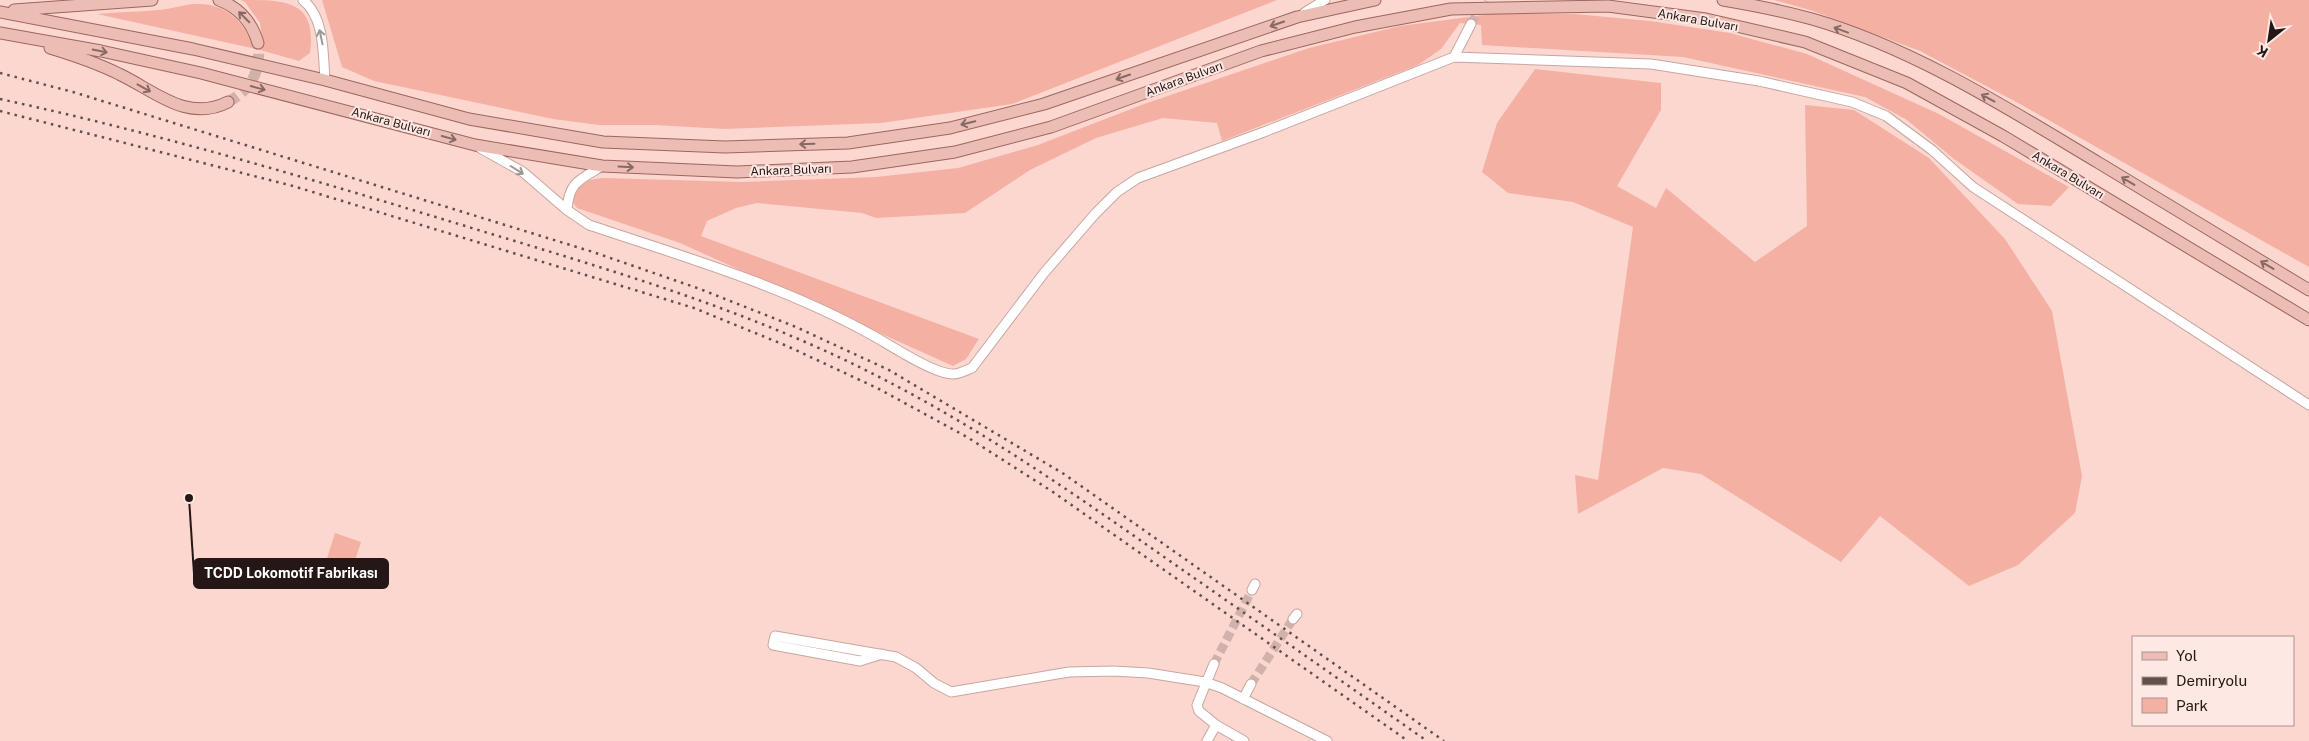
<svg xmlns="http://www.w3.org/2000/svg" width="2309" height="741" viewBox="0 0 2309 741" font-family="'Public Sans',sans-serif">
<rect width="100%" height="100%" fill="#fbd7d0"/>
<path fill="#f5b0a4" d="M241,0c45,0 76,0 69,53l-11,8 -39,-11 -163,-36c20,-2 41,-2 61,-4 14,-1 29,-7 42,-6 24,0 44,17 52,39l11,-1 -3,-19 -15,-21z
M322,0h955l-265,104 -131,19 -156,6 -70,-4h-56l-46,-6 -179,-38 -32,-14z
M1774,0h535v267l-289,-163 -100,-53 -110,-41z
M1491,14h84l75,7 80,12 77,21 132,60 130,73 -18,19 -33,-2 -64,-45 -47,-39 -42,-23 -182,-40 -201,-12 -1,-20 -21,-2 -19,26 -23,16 -196,76 -5,-18 -54,-5 -67,20 -66,32 -65,43 -89,5 -14,-5 -105,-10 -21,5 -29,13 -6,15 278,103 -13,20 -13,7 -273,-123 -103,-35 -6,-8c4,-17 17,-21 33,-22l138,4 134,-5 82,-9 80,-23 106,-41 165,-56 91,-22z
M1535,69l126,14v27l-44,76 39,22 10,-20 89,74 52,-36 -2,-121 49,5 75,48 76,81 47,72 30,165 -7,37 -57,52 -49,21 -89,-70 -39,46 -140,-88 -38,-6 -85,46 -3,-39 23,5 35,-253 -60,-25 -65,-9 -26,-21 15,-49z
M335,533l26,9 -12,37 -26,-8z"/>
<g fill="none" stroke-linecap="round" stroke-linejoin="round">
<path stroke="#d0b1ab" stroke-width="9" stroke-dasharray="9 4.5" stroke-linecap="butt" d="M1471,24l14,-24
M1214,664l38,-74
M1251,684l42,-65"/>
<path stroke="#d0b1ab" stroke-width="11" stroke-dasharray="11 5.5" stroke-linecap="butt" d="M228,102c25,-14 33,-31 30,-59"/>
<defs>
<path id="minor" d="M303,0c22,18 20,54 22,80
M1304,13l21,-13
M1454,57l17,-33
M480,148l43,24 44,38 22,15c96,32 195,61 283,110 18,10 63,40 82,39 5,0 13,-4 18,-6l72,-95 51,-59 22,-22 21,-14 126,-46 190,-75 197,7 108,17 93,21 34,14 46,34 41,37 336,218
M567,210c2,-28 12,-30 35,-44
M1252,590l3,-6
M1293,619l4,-5
M882,654l-22,7 -87,-16 2,-9 121,21 20,11 18,15 17,9 118,-20 44,-1 35,2 57,9 17,6 105,53
M1214,664l-17,41 2,6 17,14
M1243,699l8,-15
M1207,741l9,-16 28,16"/>
<path id="major" d="M219,0c21,8 33,22 39,43
M1723,0c30,5 60,11 89,19 101,29 197,90 287,144 70,42 140,85 210,127
M14,10l138,-10
M0,12l193,37 132,31 144,39 134,23 122,5 123,-4 102,-15 94,-24 253,-87 78,-17
M0,33l101,18 100,22 274,72 127,21 135,6 115,-5 103,-15 96,-25 210,-76 94,-24 96,-18 157,-3 98,13 99,23 102,41 96,53 306,184
M50,48c23,7 47,15 69,26 36,17 68,49 109,28"/>
</defs>
<use href="#minor" stroke="#c8a69f" stroke-width="11"/>
<use href="#major" stroke="#9d665d" stroke-width="13"/>
<use href="#minor" stroke="#fff" stroke-width="9"/>
<use href="#major" stroke="#ebbdb5" stroke-width="11"/>
<path stroke="#624e4b" stroke-width="2.5" stroke-dasharray="2.5 5" stroke-linecap="butt" d="M0,73l73,19 520,160 107,37 96,38 93,43 175,104 380,267
M0,99c161,35 318,82 475,130 139,42 280,83 410,151 99,51 191,115 282,179 86,60 173,121 260,182
M0,111l293,75 401,122 93,38 92,43 88,48 86,55 355,249"/>
</g>
<defs><path id="oneway-shaft" d="M-6 0H5M1.5-3L5.5 0L1.5 3" fill="none" stroke-width="1.6" stroke-linecap="round" stroke-linejoin="round" transform="scale(1.25)"/></defs>
<g stroke="#886a65">
<use href="#oneway-shaft" transform="translate(244 17) rotate(-135)"/>
<use href="#oneway-shaft" transform="translate(1277 24) rotate(161)"/>
<use href="#oneway-shaft" transform="translate(1841 30) rotate(-160)"/>
<use href="#oneway-shaft" transform="translate(100 51) rotate(11)"/>
<use href="#oneway-shaft" transform="translate(1123 77) rotate(161)"/>
<use href="#oneway-shaft" transform="translate(144 88) rotate(29)"/>
<use href="#oneway-shaft" transform="translate(258 88) rotate(15)"/>
<use href="#oneway-shaft" transform="translate(1988 98) rotate(-152)"/>
<use href="#oneway-shaft" transform="translate(968 123) rotate(166)"/>
<use href="#oneway-shaft" transform="translate(449 138) rotate(15)"/>
<use href="#oneway-shaft" transform="translate(807 144) rotate(178)"/>
<use href="#oneway-shaft" transform="translate(626 167) rotate(3)"/>
<use href="#oneway-shaft" transform="translate(2128 181) rotate(-149)"/>
<use href="#oneway-shaft" transform="translate(2267 265) rotate(-149)"/>
</g>
<g stroke="#9c9796">
<use href="#oneway-shaft" transform="translate(321 37) rotate(-102)"/>
<use href="#oneway-shaft" transform="translate(517 170) rotate(32)"/>
</g>
<g text-anchor="middle" stroke-width="4" stroke-linejoin="round" paint-order="stroke">
<g font-size="12" fill="#241715" stroke="#fee8e4">
<text transform="translate(1698 20) rotate(10)" y="4">Ankara Bulvarı</text>
<text transform="translate(1184 79) rotate(-20)" y="4">Ankara Bulvarı</text>
<text transform="translate(391 122) rotate(15)" y="4">Ankara Bulvarı</text>
<text transform="translate(791 170) rotate(-2)" y="4">Ankara Bulvarı</text>
<text transform="translate(2068 175) rotate(31)" y="4">Ankara Bulvarı</text>
</g>
</g>
<path fill="none" stroke="#241715" stroke-width="2" d="M189 498L194 574"/>
<circle fill="#241715" stroke="#fee8e4" stroke-width="2" cx="189" cy="498" r="5"/>
<rect fill="#241715" stroke="#241715" stroke-width="2" x="194" y="559" width="194" height="29" rx="5"/>
<g font-size="14" text-anchor="middle" font-weight="bold" fill="#fff">
<text x="291" y="578">TCDD Lokomotif Fabrikası</text>
</g>
<rect x="2132" y="636" width="162" height="90" fill="#fee8e4" stroke="#a79491"/>
<rect x="2142" y="652" width="25" height="8" fill="#ebbdb5" stroke="#a79491"/>
<text x="2176" y="661" font-size="15" fill="#241715">Yol</text>
<rect x="2142" y="677" width="25" height="8" fill="#624e4b" stroke="#a79491"/>
<text x="2176" y="686" font-size="15" fill="#241715">Demiryolu</text>
<rect x="2142" y="698" width="25" height="15" fill="#f5b0a4" stroke="#a79491"/>
<text x="2176" y="711" font-size="15" fill="#241715">Park</text>
<g transform="translate(2269 40) rotate(210)" stroke="#fee8e4" stroke-width="4" paint-order="stroke">
<path d="M0-4L9 19L0 12L-9 19Z" fill="#241715"/>
<text y="-8" font-size="14" font-weight="bold" text-anchor="middle" fill="#241715">K</text>
</g>
</svg>
